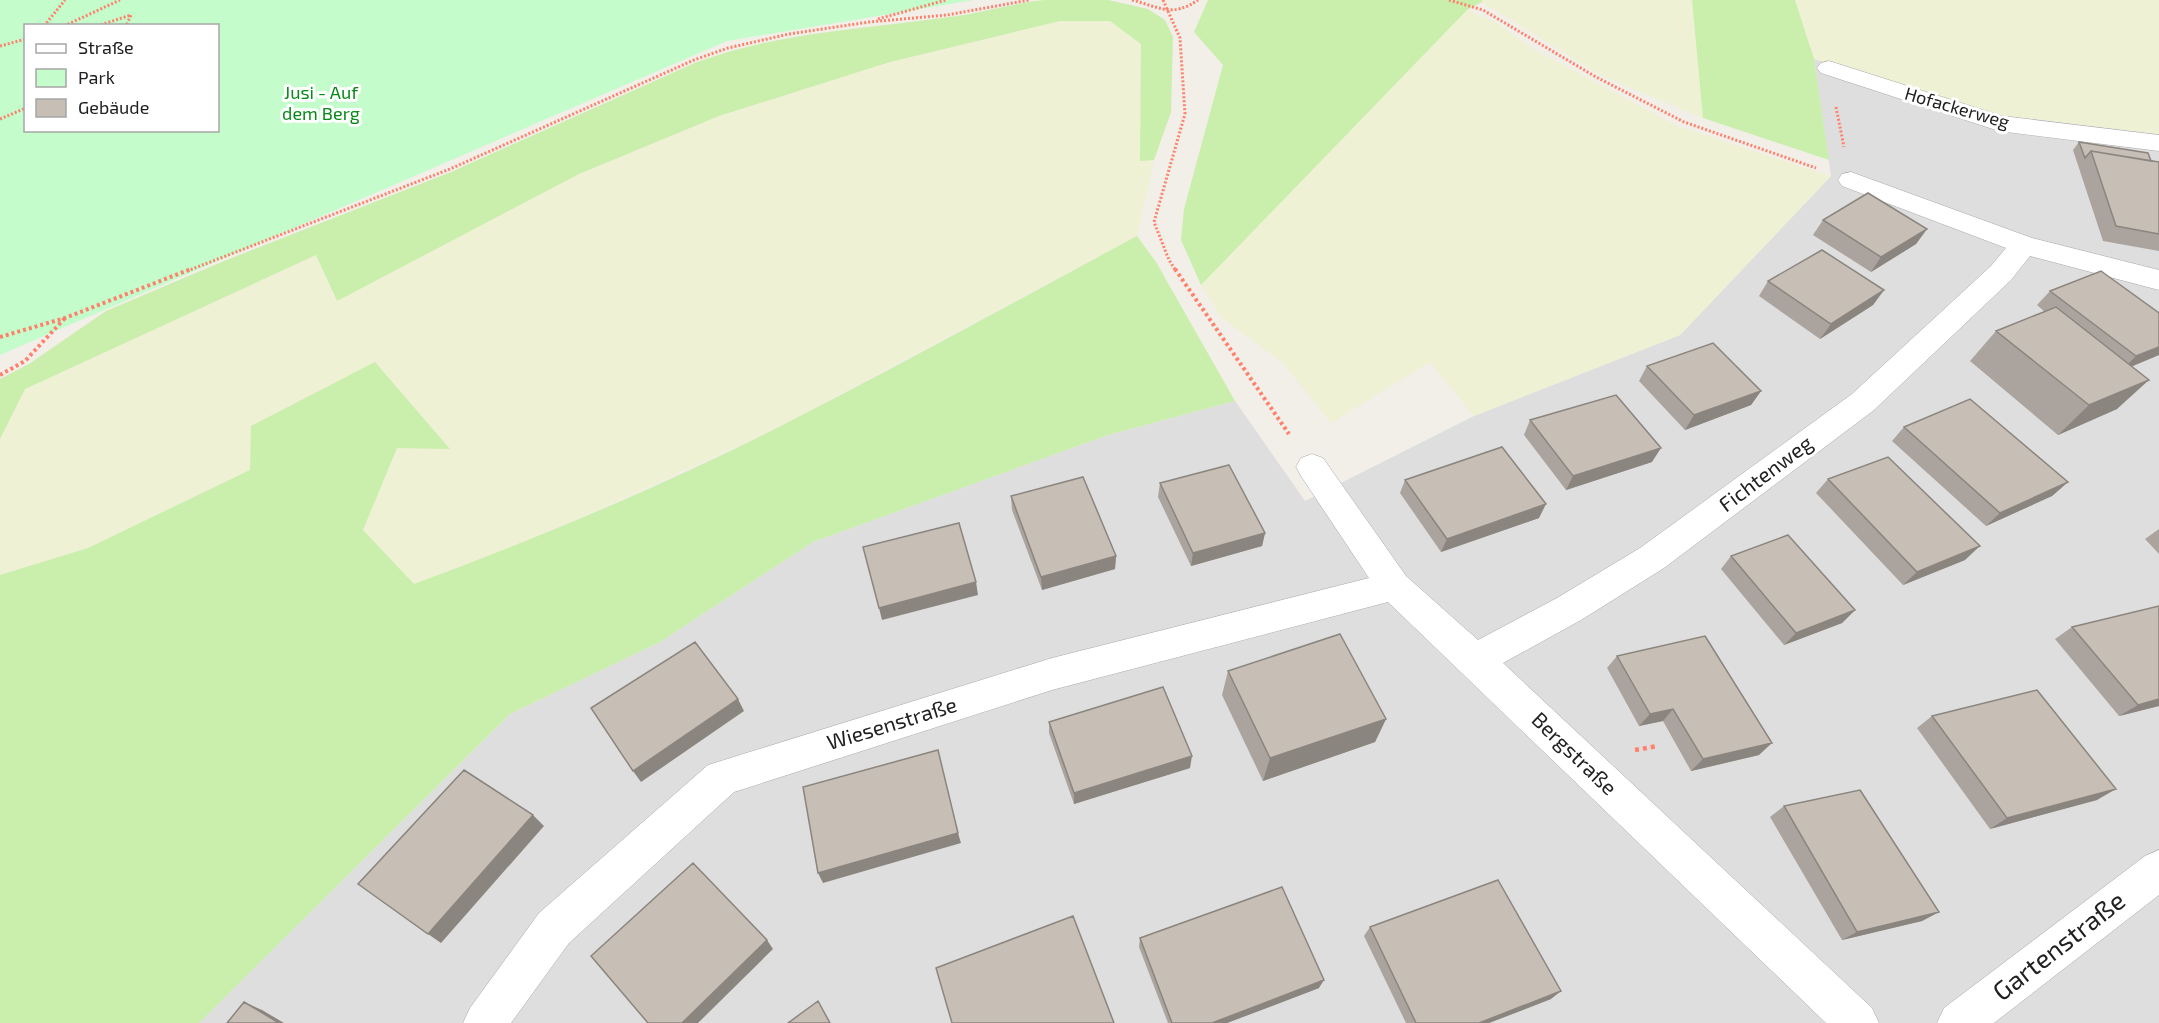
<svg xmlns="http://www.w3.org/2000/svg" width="2159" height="1023" viewBox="0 0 2159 1023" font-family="'Exo 2',sans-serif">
<rect width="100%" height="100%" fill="#f2efe8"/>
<path fill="#dfdede" d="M1814,59l187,56 158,19v889h-1960l311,-309 150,-72 153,-100 295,-107 127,-34 70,100 169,-85 206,-81 151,-159z"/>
<path fill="#eef1d3" d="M1482,0h210l11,118 -103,-43 -118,-73z
M1795,0h364v134l-158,-19 -187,-56z
M1467,10l28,12 38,27 144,77 154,50 -151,159 -206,81 -44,-54 -99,61 -48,-60 -61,-45 -21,-33z
M1060,21h50l31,23 -1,117 14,-1 -17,76 -366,195 -184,84 -84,36 -89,33 -51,-53 34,-83h53l-75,-86 -125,108 -162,78 -88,27v-136l25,-50 291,-134 20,46 243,-127 140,-58 171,-54z"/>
<path fill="#caeeac" d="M1045,0h63l40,9 17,11 8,17 -2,75 -17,48 -14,1 1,-117 -31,-23h-50l-170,41 -171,54 -140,58 -242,127 -21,-46 -291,134 -25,50v-60l29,-15 77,-53 118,-50 227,-89 246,-110c82,-30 167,-33 253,-45 32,-4 63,-14 95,-17z
M1208,0h274v2l-15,8 -266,275 -20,-45 3,-31 39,-144 -29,-33z
M1692,0h103l19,59 15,101 -126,-42z
M1137,236l19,26 79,139 -127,34 -295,107 -153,100 -150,72 -311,309h-199v-448l88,-27 162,-78 1,-44 124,-64 75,87 -53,-1 -34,82 51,54c122,-45 243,-96 359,-154 122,-62 243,-129 364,-194z"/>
<path fill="#c4fccb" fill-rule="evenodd" d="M0,0h974l-247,41 -727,314zM26,26h192v104h-192z"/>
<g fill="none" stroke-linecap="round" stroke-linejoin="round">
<defs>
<path id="street" d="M1829,61l173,55 157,19v16l-160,-20 -178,-58 -4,-5 4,-5z
M1851,172l181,66 127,32v20l-129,-34 -19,24 -137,130 -210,158 -83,52 -78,43 369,345 7,15h-53l-438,-421 -336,88 -318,102 -165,151 -58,80h-48l7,-15 69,-95 169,-148 344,-107 317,-80 -68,-102 -5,-9 5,-9 11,-4 11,4 83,118 72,64 79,-42 83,-50 212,-154 139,-128 15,-18 -164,-62 -4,-6 4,-6z
M2159,850v45l-165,128h-57l7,-15 201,-152z"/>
</defs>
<use href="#street" stroke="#a8a8a8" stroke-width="1"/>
<path stroke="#ff806c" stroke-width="3" stroke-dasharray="2 2" stroke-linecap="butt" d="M1132,0c27,7 40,18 66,0
M1163,0l17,38 5,76 -31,108 15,38 7,11
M1449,0l34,10 113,67 88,45 132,46
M878,19l68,-19
M44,26l21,-26
M64,26l56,-26
M97,26l34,-11 -5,11
M0,46l26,-7
M1836,107l8,40
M0,119l26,-11
M187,271l263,-102 244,-109 34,-12 61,-14 80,-12 78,-7 82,-15"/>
<path stroke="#ff806c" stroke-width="4" stroke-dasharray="3 3" stroke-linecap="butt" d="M1175,269l114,165
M0,337l65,-19 126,-49
M0,375l25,-14 40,-43"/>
<path stroke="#ff806c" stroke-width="4.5" stroke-dasharray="4 4" stroke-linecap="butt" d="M1635,750l23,-4"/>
<use href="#street" fill="#fff" fill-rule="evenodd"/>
</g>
<path fill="#aba39d" d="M2079,142l80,20v89l-56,-10 -30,-91z
M1823,220l104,9 -11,15 -45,28 -58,-37z
M1768,281l116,9 -11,15 -53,34 -61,-43z
M2050,291l109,64 -27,11 -15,43 -59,26 -88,-74 26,-30 49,-19 -8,-7z
M1647,366l114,25 -10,14 -66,25 -46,-49z
M1530,420l122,42 -86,28 -42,-55z
M1904,427l164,55 -16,14 -66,30 -94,-85z
M1828,479l137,81 -62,25 -87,-92z
M1405,480l134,38 -98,34 -41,-59z
M1160,483l105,50 -3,13 -71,20 -33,-69z
M1011,496l105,60 -1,13 -73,21 -30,-80z
M2159,529v25l-14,-15z
M1731,556l124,54 -13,13 -58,22 -63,-76z
M2072,627l87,79 -40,10 -64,-77z
M1617,656l142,99 -68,16 -28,-50 -24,5 -32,-58z
M1228,671l158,48 -11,23 -112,39 -41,-86z
M1932,716l165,84 -107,29 -73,-101z
M1049,722l141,46 -116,36 -25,-71z
M1784,806l155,106 -17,9 -80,19 -72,-123z
M1370,927l181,72 -62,24h-83l-42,-87z
M1140,938l179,50 -92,35h-59l-29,-76z"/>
<path fill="#8b857f" d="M1927,229l-11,15 -45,28 10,-15z
M1884,290l-11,15 -53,34 11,-15z
M2159,347v8l-38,16 15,-15z
M2149,380l-32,29 -59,26 31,-30z
M1761,391l-10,14 -66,25 9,-15z
M1661,448l-9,14 -86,28 7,-14z
M2068,482l-16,14 -66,30 14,-13z
M1546,504l-7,14 -98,34 6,-13z
M1265,533l-3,13 -71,20 2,-13z
M1980,546l-15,14 -62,25 14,-13z
M1116,556l-1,13 -73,21 -1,-13z
M976,582l2,13 -96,25 -3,-12z
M1855,610l-13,13 -58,22 12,-12z
M738,699l6,12 -103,71 -8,-11z
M2159,699v7l-40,10 19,-11z
M1673,709l-10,12 -24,5 11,-12z
M1386,719l-11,23 -112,39 7,-23z
M1772,743l-13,12 -68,16 12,-12z
M1192,756l-2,12 -116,36v-11z
M2116,789l-19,11 -107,29 17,-11z
M533,815l11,11 -103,117 -13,-9z
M958,833l3,10 -138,40 -5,-10z
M1939,912l-17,9 -80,19 15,-8z
M767,940l6,9 -75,74h-16z
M1324,980l-5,8 -92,35h-15z
M1561,991l-10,8 -62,24h-10z
M244,1002l18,8 22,13h-5z"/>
<path fill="#c7beb6" stroke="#8b857f" stroke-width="1.5" d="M2079,142l69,11 3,8 -60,-10 -6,7z
M2091,151l68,11v72l-43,-8z
M1868,193l59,36 -46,28 -58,-37z
M1822,250l62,40 -53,34 -63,-43z
M2101,271l58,42v34l-23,9 -86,-65z
M2056,307l93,73 -60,25 -93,-74z
M1713,343l48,48 -67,24 -47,-49z
M1616,395l45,53 -88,28 -43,-56z
M1970,399l98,83 -68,31 -96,-86z
M1502,447l44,57 -99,35 -42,-59z
M1888,457l92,89 -63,26 -89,-93z
M1229,465l36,68 -72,20 -33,-70z
M1083,477l33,79 -75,21 -30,-81z
M959,523l17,59 -97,26 -16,-61z
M1788,535l67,75 -59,23 -65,-77z
M2159,606v93l-21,6 -66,-78z
M1340,634l46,85 -116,39 -42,-87z
M1705,636l67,107 -69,16 -30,-50 -23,5 -33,-58z
M695,642l43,57 -105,72 -42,-63z
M1163,687l29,69 -118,37 -25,-71z
M2037,690l79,99 -109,29 -75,-102z
M938,750l20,83 -140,40 -15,-86z
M464,770l69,45 -105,119 -70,-50z
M1860,790l79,122 -82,20 -73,-126z
M693,863l74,77 -85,83h-34l-57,-67z
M1498,880l63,111 -82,32h-63l-46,-96z
M1282,887l42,93 -112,43h-40l-32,-85z
M1073,916l41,107h-162l-16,-55z
M818,1001l12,22h-42z
M244,1002l35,21h-52z"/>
<g text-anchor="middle" stroke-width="6" stroke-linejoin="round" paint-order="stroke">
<g font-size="18" fill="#068916" stroke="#fff">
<text x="321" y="99">Jusi - Auf<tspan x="321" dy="21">dem Berg</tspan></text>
</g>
<g font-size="18" fill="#212121" stroke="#fff">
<text transform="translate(1957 108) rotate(16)" y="6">Hofackerweg</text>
</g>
<g font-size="21" fill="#212121" stroke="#fff">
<text transform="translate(1766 474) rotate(-37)" y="7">Fichtenweg</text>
<text transform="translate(892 724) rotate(-17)" y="7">Wiesenstraße</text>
<text transform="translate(1574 754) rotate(44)" y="7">Bergstraße</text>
</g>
<g font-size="26" fill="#212121" stroke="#fff">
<text transform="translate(2059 946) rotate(-38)" y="9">Gartenstraße</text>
</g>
</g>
<rect x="24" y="24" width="195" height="108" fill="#ffffff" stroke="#a6a6a6" stroke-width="1.5"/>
<rect x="36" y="44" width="30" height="9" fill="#ffffff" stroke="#a6a6a6" stroke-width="1.5"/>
<text x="78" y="54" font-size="18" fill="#212121">Straße</text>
<rect x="36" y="69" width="30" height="18" fill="#c4fccb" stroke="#a6a6a6" stroke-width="1.5"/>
<text x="78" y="84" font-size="18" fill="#212121">Park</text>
<rect x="36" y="99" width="30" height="18" fill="#c7beb6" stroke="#a6a6a6" stroke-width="1.5"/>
<text x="78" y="114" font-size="18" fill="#212121">Gebäude</text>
</svg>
